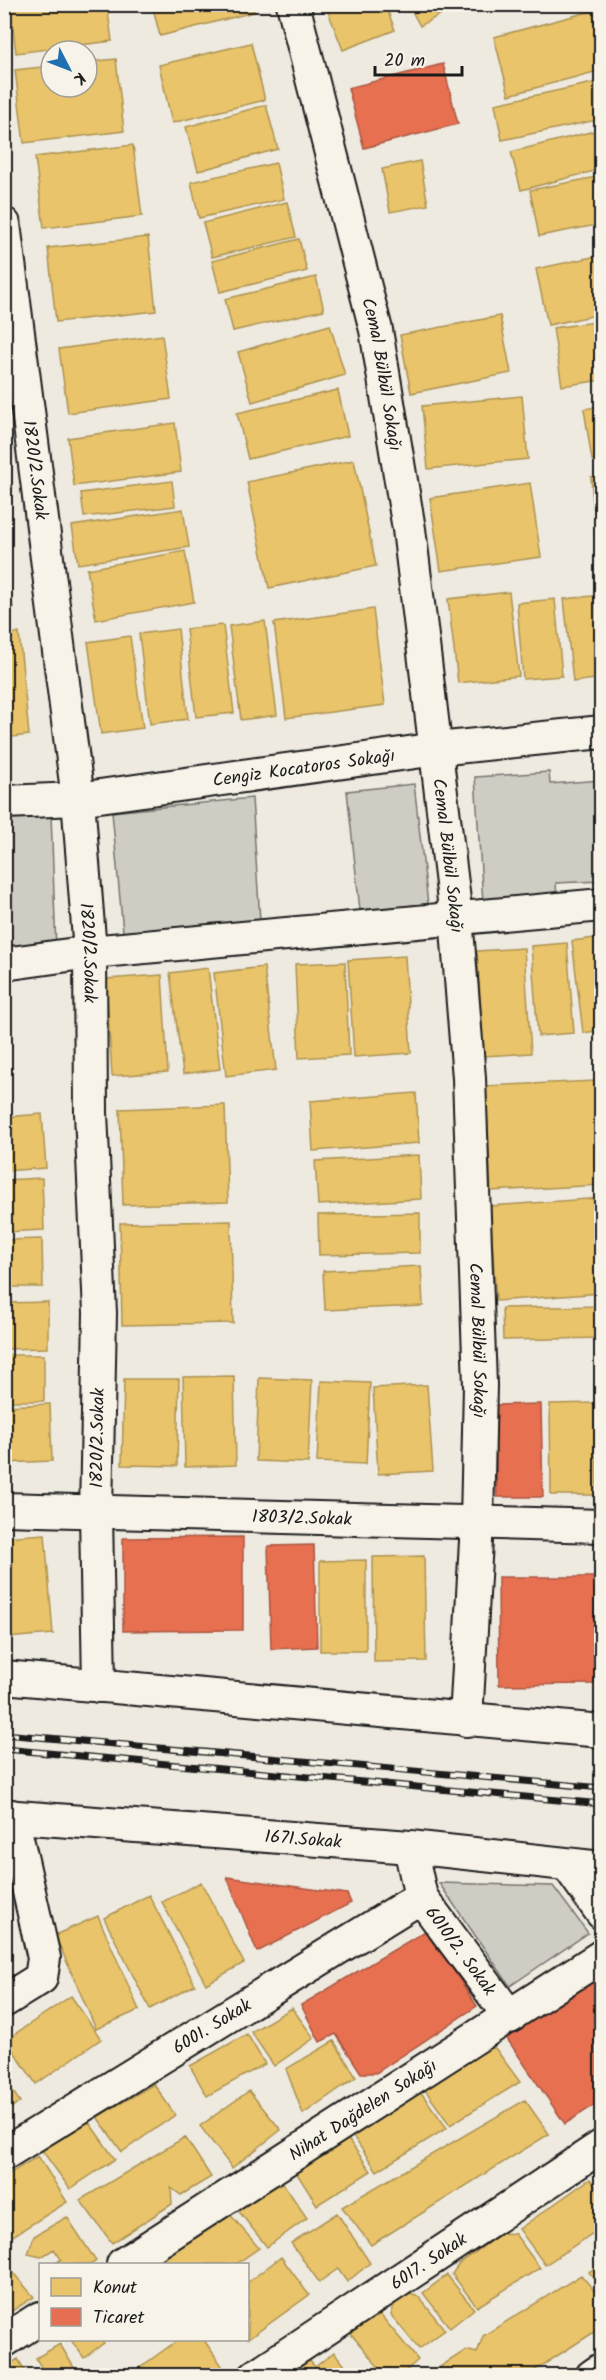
<svg xmlns="http://www.w3.org/2000/svg" width="606" height="2380" viewBox="0 0 606 2380" font-family="Kalam,sans-serif">
<rect width="100%" height="100%" fill="#eeeae0"/>
<filter id="ink" filterUnits="userSpaceOnUse"><feTurbulence type="fractalNoise" baseFrequency=".0167" numOctaves="2"/><feDisplacementMap in="SourceGraphic" scale="12" xChannelSelector="R" yChannelSelector="G"/><feConvolveMatrix kernelMatrix="1 2 1 2 8 2 1 2 1" color-interpolation-filters="sRGB"/></filter>
<g filter="url(#ink)">
<path fill="#cfccc3" stroke="#767470" stroke-width="1.5" d="M549,772l1,12 51,-4v101l-45,2 1,14 -74,6 -8,-126z
M414,784l14,120 -68,6 -13,-119z
M252,798l8,123 -137,11 -11,-120z
M51,814l5,135 -51,6v-137z
M439,1883l114,3 35,47 -78,53z"/>
<path fill="#e9c46a" stroke="#ac9253" stroke-width="1.5" d="M10,4h97l5,37 -96,12z
M152,4h100l2,8 -94,24z
M325,4h60l10,26 -52,20z
M408,4h51l-39,22z
M592,11l10,38v21l-93,25 -15,-58z
M251,43l14,57 -93,23 -13,-58z
M116,59l8,72 -100,12 -9,-73 36,-4v21h36v-25z
M602,81v38l-100,21 -7,-36z
M266,105l12,44 -80,22 -12,-44z
M602,129v40l-81,21 -10,-38z
M133,145l9,71 -98,12 -9,-71z
M420,161l8,44 -38,7 -8,-43z
M276,163l8,36 -85,19 -8,-36z
M602,176v48l-63,12 -9,-46z
M287,202l9,35 -84,20 -9,-34z
M148,237l8,74 -100,11 -8,-74z
M299,239l8,32 -87,21 -8,-31z
M602,255v59l-54,11 -12,-56z
M316,277l8,33 -91,21 -8,-32z
M500,316l11,57 -100,20 -11,-58z
M602,321v59l-40,6 -9,-58z
M330,325l15,50 -93,27 -14,-50z
M162,335l9,64 -103,14 -9,-64z
M338,390l10,46 -100,23 -11,-46z
M522,396l6,63 -100,10 -6,-63z
M602,406v52l-10,2 -8,-51z
M175,423l6,49 -107,14 -6,-48z
M354,460l22,106 -107,22 -22,-106z
M602,476v67l-6,1 -5,-67z
M172,481l3,25 -91,11 -3,-24z
M530,483l11,74 -100,14 -11,-73z
M183,509l6,38 -111,17 -6,-38z
M185,551l9,51 -98,18 -9,-51z
M4,555l9,53 -9,1z
M509,592l10,84 -61,7 -10,-84z
M602,595v83l-29,4 -9,-83z
M555,599l7,77 -39,3 -6,-76z
M373,609l12,96 -99,13 -12,-95z
M265,621l12,94 -36,5 -12,-94z
M223,625l11,88 -38,4 -10,-88z
M178,629l10,90 -38,5 -11,-90z
M19,633l10,102 -25,3v-104z
M130,636l13,92 -42,6 -13,-92z
M602,937v93l-19,3 -11,-92z
M567,943l7,90 -36,3 -7,-90z
M524,948l7,105 -47,3 -7,-105z
M405,956l6,97 -57,4 -6,-97z
M345,962l4,93 -50,3 -4,-94z
M264,967l12,103 -50,6 -12,-103z
M208,968l12,101 -37,5 -13,-101z
M162,975l6,97 -56,4 -6,-97z
M596,1081l5,104 -110,6 -5,-105z
M416,1093l3,50 -106,8 -3,-50z
M225,1105l3,97 -105,3 -3,-96z
M42,1114l4,54 -42,3v-54z
M419,1155l2,44 -103,6 -3,-44z
M42,1178l2,52 -40,2v-52z
M602,1198v95l-106,8 -6,-95z
M420,1213v40l-101,2 -1,-40z
M231,1221l2,102 -111,2 -2,-102z
M42,1239l1,48h-39v-47z
M421,1266l2,40 -98,4 -2,-39z
M48,1302v46l-44,1v-46z
M602,1306v32l-99,2 -1,-32z
M4,1355h40v46h-40z
M234,1376l2,89 -51,2 -2,-90z
M259,1378l53,2 -4,83 -52,-2z
M124,1379h55l-2,87 -55,-1z
M321,1381l49,2 -4,81 -49,-2z
M427,1385l6,86 -55,3 -5,-86z
M596,1403l1,92h-46l-1,-91z
M50,1404l2,57 -48,2v-57z
M45,1534l8,100 -47,4 -2,-101z
M424,1556l2,105 -52,1 -1,-105z
M366,1560v91h-46v-90z
M201,1882l43,81 -38,21 -44,-82z
M149,1895l46,90 -45,24 -46,-91z
M98,1916l41,94 -43,19 -41,-94z
M4,1921l8,33 -8,2z
M71,1996l30,43 -65,45 -30,-44z
M292,2008l22,30 -40,28 -23,-34z
M247,2034l18,30 -58,32 -17,-30z
M334,2041l22,36 -53,37 -17,-45z
M482,2047l13,1 25,34 -70,43 -25,-35 5,-10z
M4,2078l16,24 -16,10z
M154,2084l21,31 -53,37 -25,-35z
M249,2091l32,39 -49,38 -32,-42z
M409,2092l13,2 25,34 -70,43 -25,-36z
M525,2100l24,34 -178,111 -29,-38z
M88,2121l27,38 -45,30 -29,-40z
M345,2135l26,36 -54,34 -25,-39z
M185,2137l26,40 -30,18 -10,-7 1,16 -60,39 -32,-43z
M38,2156l29,46 -62,39 -1,-64z
M590,2179l12,16v32l-57,38 -26,-36z
M282,2182l25,36 -40,29 -30,-38z
M228,2212l31,36 -23,16h-69l-7,-9z
M337,2213l33,50 -23,19 -9,-13 -19,13 -28,-39z
M67,2217l29,44 -4,3h-37l6,-5 -7,-10 -13,8 -13,-3 6,-18z
M502,2233l13,1 25,34 -63,39 -25,-33 7,-10z
M281,2257l28,38 -61,44v-57z
M4,2262l30,35 -30,19z
M602,2263v27l-13,-18z
M447,2275l27,34 -24,19 -27,-35z
M581,2275l21,25v27l-76,49h-86v-9l26,-17 11,3 6,-17z
M407,2293l12,4 26,33 -26,19 -28,-34 4,-13z
M378,2312l40,48 -18,16h-14l-35,-42z
M71,2340h30l3,3 -20,15z
M178,2340h26l25,36h-101z
M60,2344l19,32h-33l-10,-18z
M334,2352l19,24h-78l28,-23 12,14z
M18,2359l10,17h-24v-8z"/>
<path fill="#e76f51" stroke="#aa5641" stroke-width="1.5" d="M443,64l15,60 -94,24 -16,-60z
M541,1404l2,93h-46l-2,-92z
M243,1537v93l-120,1v-93z
M314,1545l3,102 -46,2 -3,-103z
M498,1577h98l1,107 -98,1z
M227,1877l120,17 4,9 -94,49z
M427,1930l50,76 -101,67h-15l-25,-39 -16,8 -19,-37z
M602,1966v134l-37,24 -62,-91z"/>
<g fill="none" stroke-linecap="round" stroke-linejoin="round">
<defs>
<g id="minor">
<path id="s1" d="M293,4l83,326 33,199 47,388 13,161 11,307 -3,138 -11,197"/>
<path id="s2" d="M4,224l74,575 12,153 1,161 9,200 -4,200 3,173"/>
<path id="s3" d="M4,802l74,-3 359,-50 165,-17"/>
<path d="M4,964l86,-12 512,-47"/>
<path id="s4" d="M4,1509l598,17"/>
<path d="M4,1677l598,54"/>
<path id="s5" d="M4,1816l406,31 192,21"/>
<path id="s6" d="M410,1847l11,50 89,120"/>
<path d="M568,1865l34,48"/>
<path d="M4,2001l37,-23 3,-20 -32,-142"/>
<path id="s7" d="M4,2154l417,-257"/>
<path id="s8" d="M123,2264l479,-308"/>
<path d="M4,2341l36,-23"/>
<path id="s9" d="M255,2376l347,-230"/>
<path d="M592,2376l10,-7"/>
</g>
</defs>
<use href="#minor" stroke="#1c1c1c" stroke-width="36"/>
<use href="#minor" stroke="#f7f3e8" stroke-width="32"/>
<defs>
<path id="rail" d="M4,1734l598,54
M4,1749l598,55"/>
</defs>
<use href="#rail" stroke="#1c1c1c" stroke-width="7"/>
<use href="#rail" stroke="#f7f3e8" stroke-width="4.5" stroke-dasharray="14" stroke-linecap="butt"/>
</g>
</g>
<g text-anchor="middle" stroke-width="6" stroke-linejoin="round" paint-order="stroke">
<g font-size="18" fill="#1c1c1c" stroke="#f7f3e8">
<text dy="6" stroke="none"><textPath href="#s1" startOffset="381">Cemal Bülbül Sokağı</textPath></text>
<text dy="6" stroke="none"><textPath href="#s2" startOffset="248">1820/2.Sokak</textPath></text>
<text dy="6" stroke="none"><textPath href="#s3" startOffset="302">Cengiz Kocatoros Sokağı</textPath></text>
<text dy="6" stroke="none"><textPath href="#s1" startOffset="867">Cemal Bülbül Sokağı</textPath></text>
<text dy="6" stroke="none"><textPath href="#s2" startOffset="734">1820/2.Sokak</textPath></text>
<text dy="6" stroke="none"><textPath href="#s1" startOffset="1353">Cemal Bülbül Sokağı</textPath></text>
<text transform="translate(97 1438) rotate(-89)" y="6">1820/2.Sokak</text>
<text dy="6" stroke="none"><textPath href="#s4" startOffset="298">1803/2.Sokak</textPath></text>
<text dy="6" stroke="none"><textPath href="#s5" startOffset="300">1671.Sokak</textPath></text>
<text dy="6" stroke="none"><textPath href="#s6" startOffset="118">6010/2. Sokak</textPath></text>
<text dy="6" stroke="none"><textPath href="#s7" startOffset="244">6001. Sokak</textPath></text>
<text dy="6" stroke="none"><textPath href="#s8" startOffset="285">Nihat Dağdelen Sokağı</textPath></text>
<text dy="6" stroke="none"><textPath href="#s9" startOffset="208">6017. Sokak</textPath></text>
</g>
</g>
<rect width="606" height="2380" fill="none" stroke="#f7f3e8" stroke-width="24"/>
<rect x="12" y="12" width="582" height="2356" fill="none" stroke="#1c1c1c" stroke-width="2" filter="url(#ink)"/>
<rect x="39" y="2263" width="210" height="78" fill="#f7f3e8" stroke="#9f9d96" stroke-width="1.5"/>
<rect x="51" y="2278" width="30" height="18" fill="#e9c46a" stroke="#9f9d96" stroke-width="1.5"/>
<text x="93" y="2293" font-size="18" fill="#1c1c1c">Konut</text>
<rect x="51" y="2308" width="30" height="18" fill="#e76f51" stroke="#9f9d96" stroke-width="1.5"/>
<text x="93" y="2323" font-size="18" fill="#1c1c1c">Ticaret</text>
<g transform="translate(69 69) rotate(132)"><circle r="28" fill="#f7f3e8" stroke="#9f9d96" stroke-width="1.5"/>
<path d="M0-4.5L10 22L0 15L-10 22Z" fill="#1f6fb2"/>
<text y="-9" font-size="16" font-weight="bold" text-anchor="middle" fill="#1c1c1c">K</text>
</g>
<path d="M375 66v9h87v-9" fill="none" stroke="#1c1c1c" stroke-width="3"/>
<text x="384" y="66" font-size="18" fill="#1c1c1c" stroke="#f7f3e8" stroke-width="4.5" paint-order="stroke">20 m</text>
</svg>
